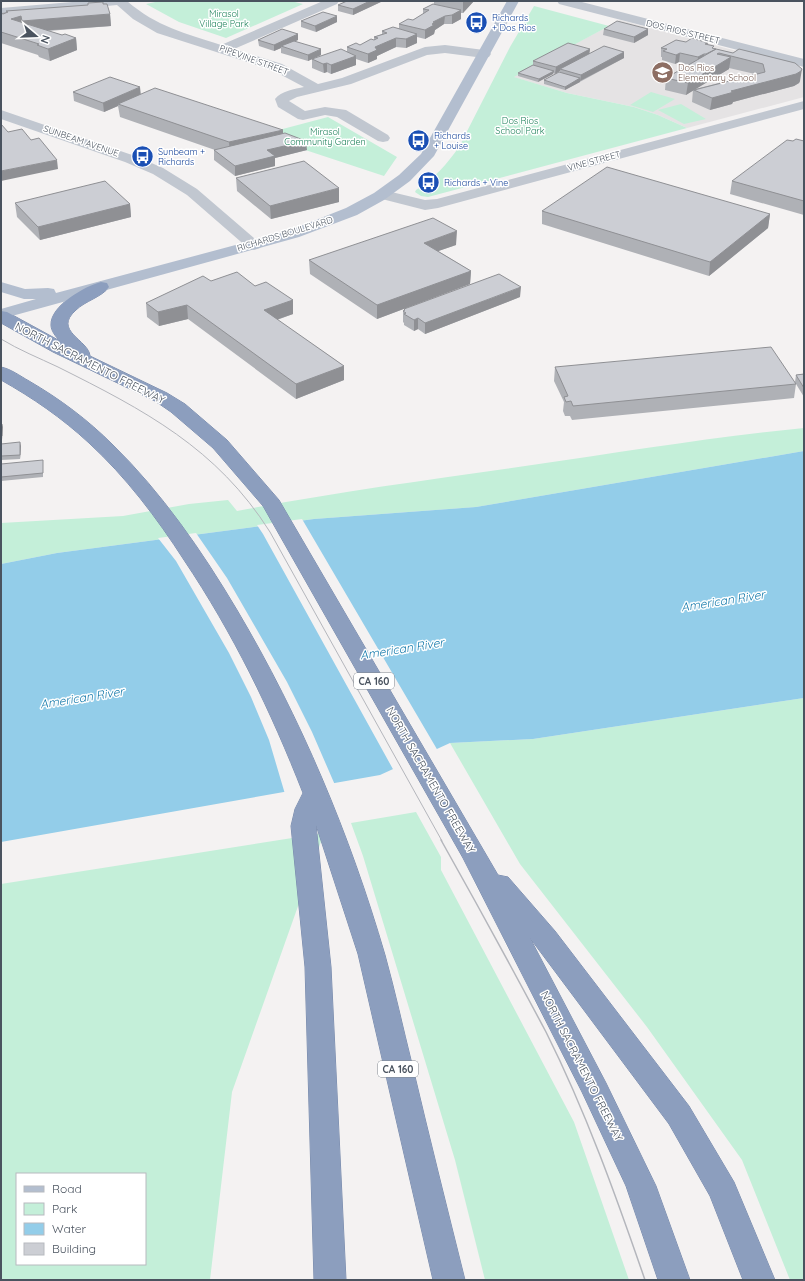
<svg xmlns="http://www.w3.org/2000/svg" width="805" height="1281" viewBox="0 0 805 1281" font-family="Quicksand,sans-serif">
<rect width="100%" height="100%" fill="#f4f2f2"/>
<path fill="#e5e3e4" d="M620,20l184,49v28l-117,31 -29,-13 -24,-8 -67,-14 -54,-16z"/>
<path fill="#c4efd9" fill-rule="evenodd" d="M160,1h131l12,3 -77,34 -47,-16 -33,-18z
M534,6l75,20 -95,51 53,16 67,14 24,8 29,13 -259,69 -7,-1 -6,-4 1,-2c18,-11 31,-26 43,-43l51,-100z
M651,92l24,7 -22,13 -23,-7z
M681,104l25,15 -22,5 -26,-14z
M328,117l69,40 -13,19 -124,-41z
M804,428v23l-328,56 -162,12 -257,34 -56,11v-41l122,-7 66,-12 39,-4 9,11c98,-19 197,-32 295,-46 91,-13 181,-28 272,-37z
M804,698v582h-14l-48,-120 -95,-133 -127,-163 -70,-121 83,-4z
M416,812l25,45v13l133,252 55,158h-144l-30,-120 -92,-304 -12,-33z
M324,833l-92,259 -22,188h-209v-396zM17,1174h128v90h-128z"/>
<path fill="#93cde9" d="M804,451v247l-271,41 -83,4 -70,32 -379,67v-278l56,-11 257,-34 162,-12z"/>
<path fill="#f4f2f2" d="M302,519l136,232 -44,20 -131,-237 -6,-9z
M196,533l31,45 60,104 25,50 23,53 -50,9 -16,-54 -18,-43 -22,-44 -53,-92 -18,-23z"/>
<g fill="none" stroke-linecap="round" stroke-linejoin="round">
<defs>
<path id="highway" d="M101,282l6,1 2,4c-7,10 -24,14 -33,23 -24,21 13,30 14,46l77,37 18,11 42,36 52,60 219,375 10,2 47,54 134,175 45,76 41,98h-32l-33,-84 -41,-72 -139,-186 76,145 50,103 34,94h-32l-32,-94 -44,-94 -119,-234 -200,-352 -50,-58 -42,-36 -16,-11 -102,-49 -52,-29v-12l6,1 53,29c-4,-4 -9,-10 -9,-16 -1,-19 34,-39 50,-43z
M1,367c10,2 19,9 28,14 31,18 59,39 84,64 49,48 89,106 124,165 64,108 113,225 148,345 10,36 18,73 27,109 17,72 35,144 53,216h-32l-75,-326 -42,-129 15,142 15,313h-32l-9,-313 -14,-141 4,-17 8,-16c-32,-82 -70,-160 -119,-233 -27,-42 -58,-83 -95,-117 -27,-25 -56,-45 -88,-63z"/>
</defs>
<use href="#highway" stroke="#7789aa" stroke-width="1"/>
<path fill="#c1c7d0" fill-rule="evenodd" d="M84,1h43c30,26 58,32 94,44l102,-44h16l-2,3 -103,45 48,15 36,20 24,-6 83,-31 20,-2 39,5 5,1 2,3 -2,3 -5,1 -39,-5 -18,2 -76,29 -54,13 -8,4 16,10 20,-4 21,3 42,25 2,3 -2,3 -5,1 -5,-1 -41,-24 -12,-2 -22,5 -5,-1 -20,-12 -3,-8c6,-8 20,-10 29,-12l-32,-17 -115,-37 -24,-14 -16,-14 -116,11v-8z
M557,1h21l226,58v8l-245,-63z
M804,101v8l-366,99 -13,2 -47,-12 -3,-3 3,-3 5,-2 42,10 12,-1z
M1,110l134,46 28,12 34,21 65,56 -2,3 -6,2 -6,-2 -61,-53 -34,-21 -28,-12 -124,-43z"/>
<path fill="#b3becf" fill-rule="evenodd" d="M507,1h12l-85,155 -24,25 -26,19 -27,15 -58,22 -298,82v-10l35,-10h-12l-23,-7v-10l24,7 23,-1 6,1 2,4 232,-62 58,-23 28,-15 25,-18 22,-21z"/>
<use href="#highway" fill="#8c9ebe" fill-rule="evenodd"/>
<path stroke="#b4b6bc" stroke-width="1" d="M1,339c18,11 38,19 57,28 86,43 159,81 212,165l172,309"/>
<path stroke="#b4b6bc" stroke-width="1.5" d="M441,840c36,64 71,128 105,192 40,80 70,164 99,248"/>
</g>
<path fill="#afb1b6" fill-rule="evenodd" d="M347,1h36l-30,14 -15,-4v-6z
M434,1h40l-11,12h-2v6l-9,5h-8l-9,6 -1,4 -9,5 -8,-2v6l-11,5 -10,-1 -19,9v3l-9,4 -12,-4v6l-25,9 -4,-2 -3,1 -12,-5v-9l35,-7v-5l13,-2 14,-5v-3l8,-3v-3l17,-3v-4l14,-4 10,-6v-5l11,-5z
M103,4l7,10 1,12 -63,5 14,4 14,3 1,12 -27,11 -11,-4 -1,-2 -37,-12v-30l6,-1 -1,-1z
M301,21l36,1 -21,10 -15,-5z
M604,29h44v6l-14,8 -31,-8z
M298,34v6l-3,1 26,14 -13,6 -27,-8v-5l-7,3 -15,-5 -1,-6z
M686,42l47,11 6,-4 61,32 -1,2 -5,3 -61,16 -1,2 -22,6 -18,-8 1,-12 -7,5 -21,-5 1,-12 23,-13 -10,-3 -4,2 -13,-4v-3h-1v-9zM729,68l26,6 -60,15 34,-20z
M590,49l-1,5 35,4 -59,32 -21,-6v-4l16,-8v-1l-5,3 -2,-1v1l-15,8 -20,-6v-3l15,-8v-4z
M73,92l68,2 142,36v4l24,16 -32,8v8l-40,10 -21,-16v-10h1l-95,-33 -2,-11 -14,6 -30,-11z
M793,141h11v74l-74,-21 2,-13z
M236,178l103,24 -68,17 -34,-28z
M15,203l115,1 1,13 -91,23 -23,-23z
M542,211l228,3 -2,14 -59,48 -167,-52z
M456,245l-18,6 33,20 -1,13 -93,35 -67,-45 -1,-14z
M211,281l44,5 38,14v14l-16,6 67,46v14l-48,19 -108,-80 -29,7 -12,-9 -1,-14z
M520,297l-95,37 -7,-5 -4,2 -10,-6v-2l-1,-1v-11l1,-1v-1z
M555,367l240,15 1,-7 8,-1v23l-8,-13 -2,14 -222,22 -2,-4h-5l-2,-5 1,-9 -10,-21z
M1,444l20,2 -1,13 -19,1z
M1,464h42v13l-42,4z"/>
<path fill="#8f9094" d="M370,1h13l-30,14v-6z
M463,1h11l-11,12z
M461,10v9l-9,5v-9z
M110,14l1,12 -88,6 -1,-11z
M21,16l1,12 -11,-9z
M337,16v6l-21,10 -1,-6z
M445,16l-1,8 -9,6 -1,4 -9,5v-9l8,-8z
M648,29v6l-14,8v-6z
M298,34v6l-15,7 -2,-1v2l-7,3v-6z
M417,34v9l-11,5v-9z
M76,38l1,12 -27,11 -2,-12z
M396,38v9l-19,9v3l-9,4v-9l7,-7z
M321,49v6l-13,6v-6z
M590,49l-1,7 -29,13v2l-5,3 1,-7z
M624,52v6l-44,23 1,-6z
M680,53l-1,9 -4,2 1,-9z
M704,54l-1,9 -6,4 1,-10z
M356,56v9l-25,9v-9z
M731,57l-2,12 -43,26 2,-12z
M327,63v9l-3,1 -1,-9z
M802,69l-2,12 -1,2 -5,3 -61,16 -1,2 -22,6 2,-12 19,-7z
M554,71l-1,3 -15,8 1,-3z
M580,78v4l-15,8v-3z
M140,87l1,9 -23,8v2l-14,6 -1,-9z
M283,130v12l-53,13 -1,-13z
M306,141l1,9 -32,8v8l-40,10v-10l32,-16z
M57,160l1,9 -57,12v-10z
M339,188v14l-68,17 -1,-13z
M130,204l1,13 -91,23 -2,-13z
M770,214l-2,14 -59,48 1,-14z
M457,231l-1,14 -32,11v-13z
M471,271l-1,13 -93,35v-14z
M521,287l-1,10 -95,37v-11z
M293,300v14l-29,10v-14z
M187,305l1,14 -29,7 -1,-14z
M418,318v11l-4,2v-11z
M344,366v14l-48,19v-15z
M2,424l1,3 -1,13z
M20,442l1,4 -1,13z"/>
<path fill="#ccced4" stroke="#8f9094" d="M347,1h23l-17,8 -15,-4z
M103,2v2h4l3,10 -88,7 -1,-5 -10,3 51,16 3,-1 11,4 -28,11 -11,-4 2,-1 -38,-12v-19l2,1 5,-2 -2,-1 82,-6v-2z
M433,4l28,6 -9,5 -7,1 -12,6 2,1 -3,1 2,1 -9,5 -26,-6 9,-5 5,1 16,-10 -6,-1z
M323,12l14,4 -22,10 -14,-5z
M617,21l31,8 -14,8 -30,-8z
M393,27l24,7 -11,5 -10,-1 -21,9 2,3 -9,4 -21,-7 9,-4 4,2 11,-6 3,1 4,-2 -4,-1 13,-4 -5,-2z
M282,29l16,5 -24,11 -16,-5z
M692,38l16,5 -3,1 9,2 -2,2 4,1 -10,5h-2l-6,3 -18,-4 -4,2 -13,-4 4,-2 -6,-1 15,-8 10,2z
M294,41l27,8 -13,6 -27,-9z
M568,43l22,6 -34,18 -23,-6z
M604,46l20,6 -43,23 -21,-6z
M341,49l15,7 -25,9 -4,-2 -4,1 -11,-5z
M716,49l17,4 6,-4 56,14 7,6 -1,2 -5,3 -65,17 3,1 -22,6 -18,-8 71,-18 -2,-8 -44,-11 -2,1 14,3 -43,26 -22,-5z
M533,65l21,6 -15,8 -21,-6z
M559,72l21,6 -15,9 -21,-7z
M110,77l30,10 -37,16 -30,-11z
M155,88l128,42 -54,12 -111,-38z
M1,124l7,8 14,-3 9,11 8,-2 18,22 -56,11z
M285,133l21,8 -39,9 8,6 -40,10 -21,-16z
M796,139l8,2v60l-72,-20 55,-41 6,1z
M304,161l35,27 -69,18 -34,-28z
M607,167l163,47 -60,48 -168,-51z
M105,181l25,23 -92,23 -23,-24z
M433,218l24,13 -33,12 47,28 -94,34 -68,-45z
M237,272l18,14 11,-4 27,18 -29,10 80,56 -48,18 -109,-79 -29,7 -12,-9 57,-27 8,5z
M499,274l22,13 -96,36 -7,-5 -4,2 -10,-6 2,-1 -3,-2 2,-1 -1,-1z
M771,347l25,37 -223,22 -2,-5 -5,1 -2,-5 4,-1 -13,-29z
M804,374v14l-8,-13z
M1,424h1v12h-1z
M20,442v13l-19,1v-12z
M43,460v13l-42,4v-13z"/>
<defs>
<symbol id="bus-disc" viewBox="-11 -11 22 22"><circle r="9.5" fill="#1a4fb4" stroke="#fff"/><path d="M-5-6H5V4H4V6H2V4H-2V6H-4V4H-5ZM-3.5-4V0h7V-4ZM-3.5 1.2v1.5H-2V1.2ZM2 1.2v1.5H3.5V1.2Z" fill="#fff"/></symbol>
<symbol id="school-disc" viewBox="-11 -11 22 22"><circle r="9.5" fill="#8d6e63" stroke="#fff"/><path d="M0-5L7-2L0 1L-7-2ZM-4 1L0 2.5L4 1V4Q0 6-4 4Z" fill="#fff"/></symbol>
</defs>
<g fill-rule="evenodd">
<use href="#bus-disc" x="464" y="10" width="25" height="25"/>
<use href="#school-disc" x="650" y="60" width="25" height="25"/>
<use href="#bus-disc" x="406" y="128" width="25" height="25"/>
<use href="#bus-disc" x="130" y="144" width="25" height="25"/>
<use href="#bus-disc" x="416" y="170" width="25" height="25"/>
</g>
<g text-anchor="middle" stroke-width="3" stroke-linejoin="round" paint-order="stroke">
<g font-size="9" fill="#1c8059" stroke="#fff">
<text x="224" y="17">Mirasol<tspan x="224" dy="10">Village Park</tspan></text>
<text x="520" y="124">Dos Rios<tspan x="520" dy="10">School Park</tspan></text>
<text x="325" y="135">Mirasol<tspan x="325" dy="10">Community Garden</tspan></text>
</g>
<g font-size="9" fill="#164399" stroke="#fff" text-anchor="start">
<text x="492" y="21">Richards<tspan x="492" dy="10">+ Dos Rios</tspan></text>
<text x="434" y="139">Richards<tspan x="434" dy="10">+ Louise</tspan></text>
<text x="158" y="155">Sunbeam +<tspan x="158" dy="10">Richards</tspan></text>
<text x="444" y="186">Richards + Vine</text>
</g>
<g font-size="9" fill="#4a535f" stroke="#fff">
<text transform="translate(683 32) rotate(14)" y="3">DOS RIOS STREET</text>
<text transform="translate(254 60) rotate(20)" y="3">PIPEVINE STREET</text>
<text transform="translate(81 141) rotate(19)" y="3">SUNBEAM AVENUE</text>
<text transform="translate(594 161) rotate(-15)" y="3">VINE STREET</text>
<text transform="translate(285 234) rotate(-17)" y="3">RICHARDS BOULEVARD</text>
</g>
<g font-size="9" fill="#785e54" stroke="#fff" text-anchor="start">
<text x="678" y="71">Dos Rios<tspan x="678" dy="10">Elementary School</tspan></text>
</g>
<g fill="#fff" stroke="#80878f" stroke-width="1">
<rect x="354" y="673" width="40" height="16" rx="3"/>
<rect x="378" y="1061" width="40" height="16" rx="3"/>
</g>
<g font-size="10" font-weight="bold" fill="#4a535f">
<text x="374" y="685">CA 160</text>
<text x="398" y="1073">CA 160</text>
</g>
<g font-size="11" fill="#4a535f" stroke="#fff">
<text transform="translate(90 363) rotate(27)" y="4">NORTH SACRAMENTO FREEWAY</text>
<text transform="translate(431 780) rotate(60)" y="4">NORTH SACRAMENTO FREEWAY</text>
<text transform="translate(582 1066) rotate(63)" y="4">NORTH SACRAMENTO FREEWAY</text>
</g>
<g font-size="12" font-style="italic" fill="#1278aa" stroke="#fff">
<text transform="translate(723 601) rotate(-9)" y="4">American River</text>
<text transform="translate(402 649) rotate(-9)" y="4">American River</text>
<text transform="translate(82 698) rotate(-9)" y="4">American River</text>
</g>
</g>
<rect width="805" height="1281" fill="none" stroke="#4a535f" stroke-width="4"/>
<rect x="16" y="1173" width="130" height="92" fill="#ffffff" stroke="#b7babf"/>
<rect x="24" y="1186" width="20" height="6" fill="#b3becf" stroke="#b7babf"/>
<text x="52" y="1193" font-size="12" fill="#4a535f">Road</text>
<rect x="24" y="1203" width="20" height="12" fill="#c4efd9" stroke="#b7babf"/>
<text x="52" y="1213" font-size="12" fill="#4a535f">Park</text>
<rect x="24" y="1223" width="20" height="12" fill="#93cde9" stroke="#b7babf"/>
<text x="52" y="1233" font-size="12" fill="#4a535f">Water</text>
<rect x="24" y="1243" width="20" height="12" fill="#ccced4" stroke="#b7babf"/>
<text x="52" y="1253" font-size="12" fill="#4a535f">Building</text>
<g transform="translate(36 36) rotate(109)" stroke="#ffffff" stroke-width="3" paint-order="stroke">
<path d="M0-3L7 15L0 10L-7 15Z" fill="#4a535f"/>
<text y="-6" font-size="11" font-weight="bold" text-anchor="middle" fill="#4a535f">N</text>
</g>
</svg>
